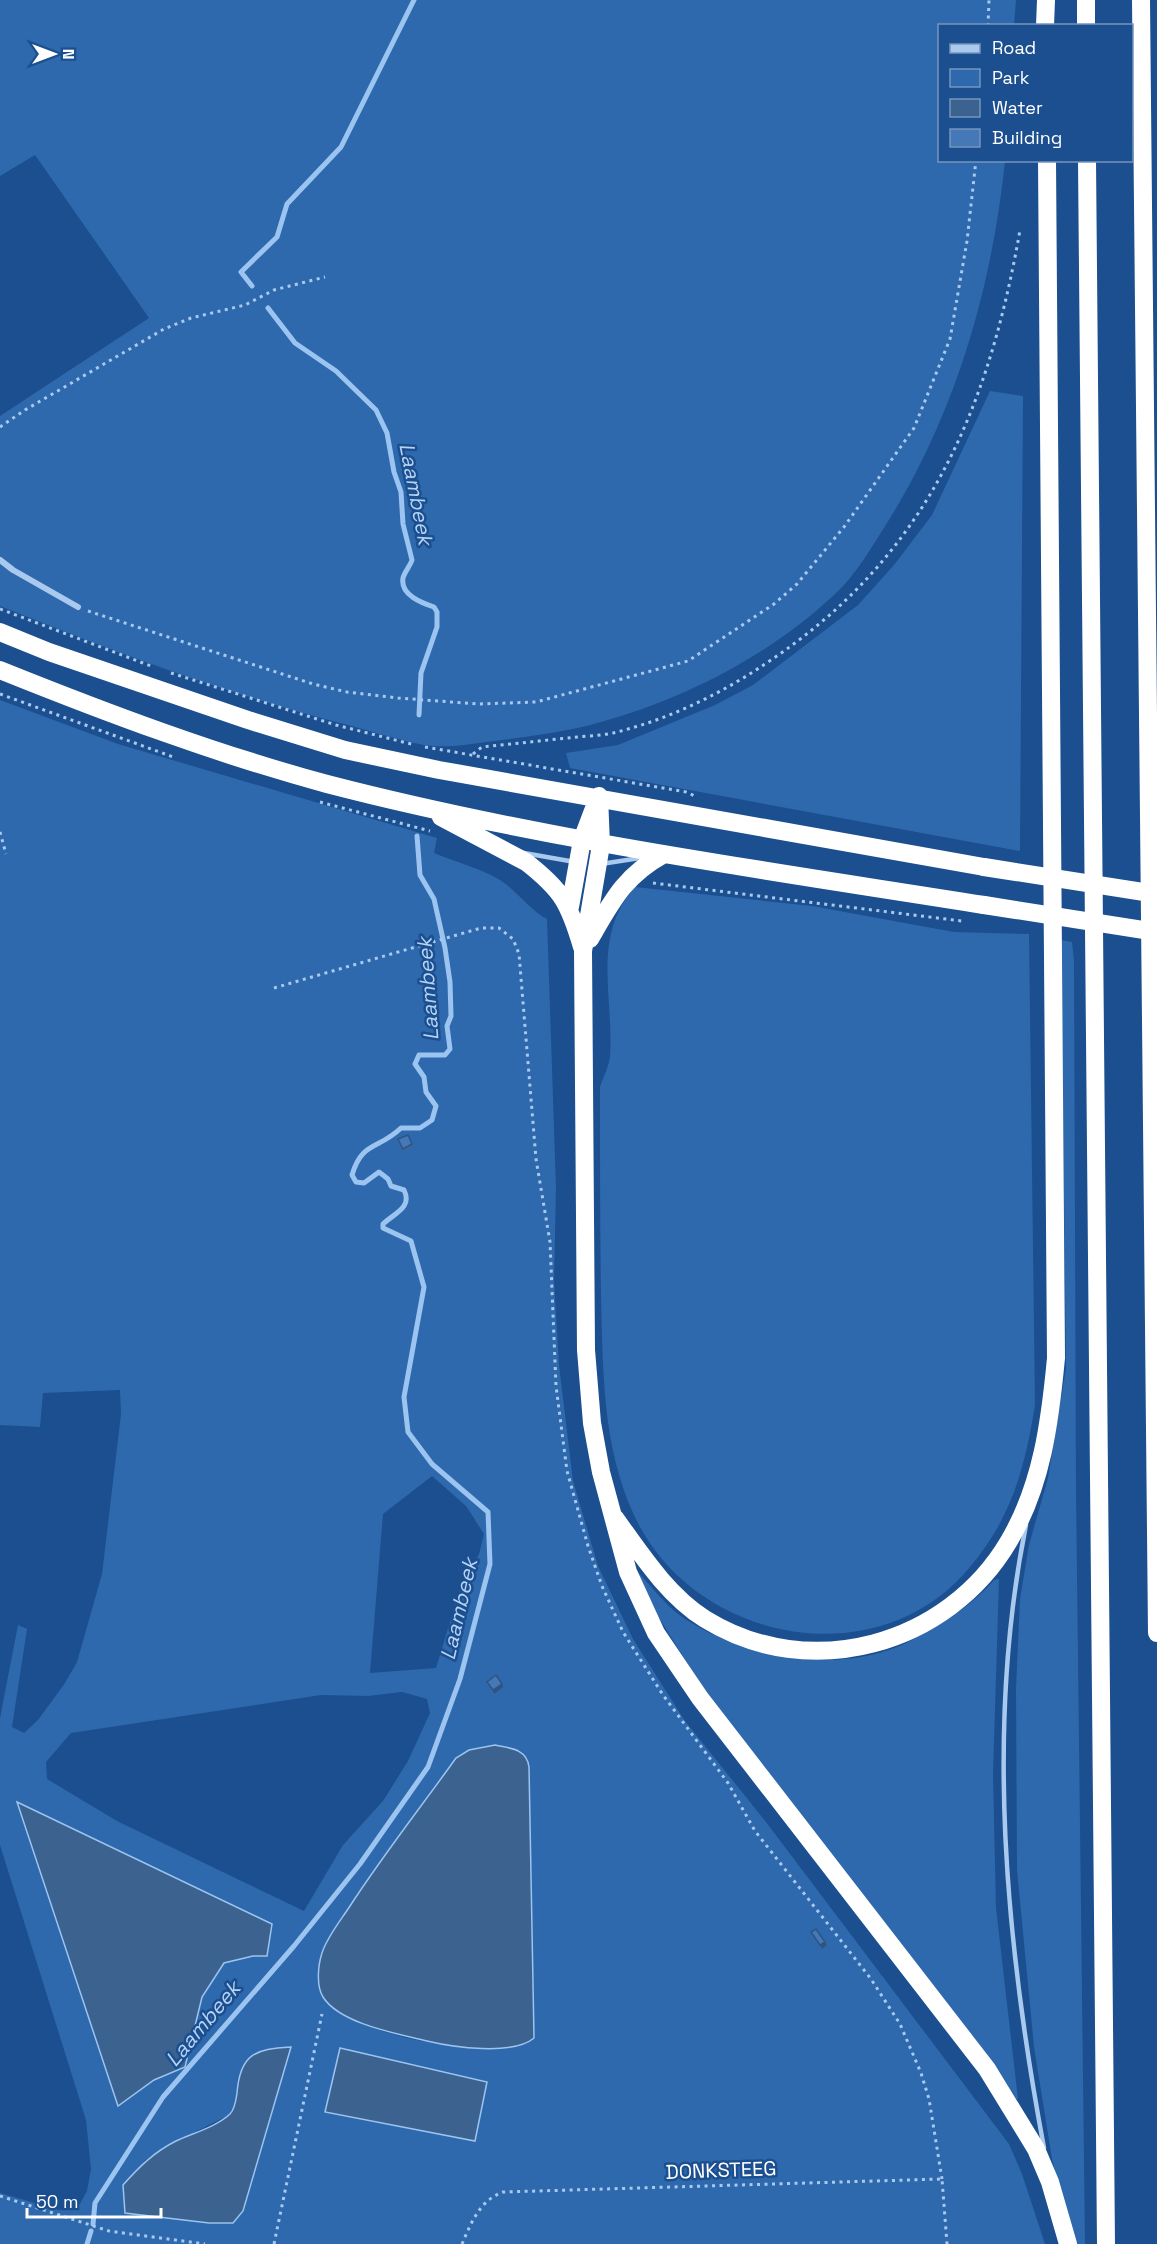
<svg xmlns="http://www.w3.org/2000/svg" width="1157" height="2244" viewBox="0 0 1157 2244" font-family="'Space Grotesk',sans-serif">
<rect width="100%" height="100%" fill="#1b4f8f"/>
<path fill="#2e69ad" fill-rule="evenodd" d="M0,0h1016l-2,25 -74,1v134l65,1c-13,127 -50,254 -118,362 -16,25 -31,52 -53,72 -64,60 -149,104 -233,127 -39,11 -76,15 -115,20 -21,3 -40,6 -62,3 -26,-5 -53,-14 -80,-21 -118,-30 -231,-73 -344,-118v-190l149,-98 -114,-163 -35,21z
M990,391l33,5 -3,455 -450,-83 -4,-15 52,-8 97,-40 38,-20 105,-80 36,-40 38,-50z
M0,700l118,44 319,94 -3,15c21,9 46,15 66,27 17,11 31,31 47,39l9,269 -2,93 5,84 14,116 25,85 35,73 52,82 81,101 243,322 13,30 23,70h-1045v-51l59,17 18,-1 10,-18 4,-22 -5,-49 -86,-275v-127l18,-93 9,4 -15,98 12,6 14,-13 27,-37 12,-21 25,-88 19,-160 -1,-24 -77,3 -3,34 -40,-2zM432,1476l34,30 18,28 -5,20 -19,35 -24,79 -66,5 13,-159zM402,1692l25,7 3,14 -22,48 -25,40 -40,44 -39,66 -187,-90 -70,-42 -1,-17 25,-29 250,-38 47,1zM486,1746l43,21 5,271c-10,8 -24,7 -35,7 -55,4 -123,-7 -168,-40l-9,-55 55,-84 79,-108 13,-8zM17,1802l236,154 -29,7 -22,34 -17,69 -31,14 -36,26zM238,2074l-5,149 -89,-62 29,-18 58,-29 5,-11z
M635,887l177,19 142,26 75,2 6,471c-11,68 -25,118 -72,170 -95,103 -273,63 -329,-60 -32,-69 -31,-145 -33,-219 -1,-70 -1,-139 -1,-209 3,-10 9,-20 10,-31 4,-58 -19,-120 25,-169z
M1061,940l11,2 2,19 2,529 9,754h-12l-21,-85 -18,-112 -17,-177 -1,-182 4,-89 9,-54 19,-67 18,-110z
M637,1571c14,15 29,35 45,46 58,39 148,57 215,30 11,-4 21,-11 32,-17 24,-13 47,-29 65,-50l5,-1 -6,195 3,134 22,191h-5l-309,-409 -58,-93z"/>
<path fill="#3c6290" stroke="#9cc4f0" stroke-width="1.5" d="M495,1745c15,3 32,4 34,22l5,271c-21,18 -82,9 -107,3 -28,-7 -87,-17 -104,-44 -7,-11 -5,-32 -1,-44 5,-16 19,-33 28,-47 33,-51 71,-99 106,-148l13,-8z
M17,1802l255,122 -5,32h-14l-29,7 -22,34 -17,70 -31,13 -36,26z
M291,2047l-48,164 -10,12h-24l-84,-10 -2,-28c16,-18 31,-33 53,-44 17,-8 40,-14 54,-27 5,-5 6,-14 7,-21 3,-39 18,-44 54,-46z
M340,2048l147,34 -12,59 -150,-29z"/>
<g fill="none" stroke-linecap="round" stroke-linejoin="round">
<path stroke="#9cc4f0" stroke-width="5" d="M252,286l-11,-14 36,-35 10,-33 54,-57 73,-147
M268,308l27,35 41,28 40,39 11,23 7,39 7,20 2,32 9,36c-2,6 -8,13 -9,18 -3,17 19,25 31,29l3,5v15l-16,46 -2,42
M93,2224l2,-21 68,-106 131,-151 66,-82 68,-97 32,-88 30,-115 -2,-52 -56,-48 -24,-32 -4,-35 20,-110 -13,-46 -28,-13v-4c10,-10 30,-16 21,-34l-13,-4 -3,-7 -9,-7 -15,11 -8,-1 -4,-7c10,-34 26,-25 49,-47h19l12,-8 4,-14 -10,-14 -2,-15 -9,-13 4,-9h26l5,-6 -3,-23 4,-10 -1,-34 -5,-34 -11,-49 -14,-24 -3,-39
M87,2244l4,-13"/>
<path stroke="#a9c9ee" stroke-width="3" stroke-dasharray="3 4.5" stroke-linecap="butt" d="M988,26l1,-26
M0,427l25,-17 139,-81 27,-11 54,-13 29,-15 51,-13
M0,609l151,57
M88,611l225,73 34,8 51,6 80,6 58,-2 152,-41 86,-57 23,-20 47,-57 70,-99 36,-89 17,-98 9,-81
M171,673l165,52 79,20
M0,694l176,64
M425,747l261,45 9,4
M473,754l9,-7c29,-3 57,-6 86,-9 14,-2 30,-2 45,-5 54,-13 106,-38 152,-69 160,-105 223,-251 255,-434
M320,802l110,29
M0,832l6,22
M653,883l309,38
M274,988l207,-60h18l14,11 6,15 17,205 14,83 6,144 11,85 21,75 14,40 21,46 40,63 65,88 27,48 116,148 29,45 21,49 8,26 13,80
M0,2196l109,35 96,13
M274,2244l48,-230
M462,2244c9,-21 18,-44 41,-52l439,-13 5,65"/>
<path stroke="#a9c9ee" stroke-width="4.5" d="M524,853l51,9
M601,864l39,-6
M1026,1525c-41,203 -20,420 18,623"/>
<path stroke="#a9c9ee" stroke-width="6" d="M0,560l13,10 65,37"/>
<path stroke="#fff" stroke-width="18" d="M1086,0v26
M1141,0l16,1633
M1045,26l1,-26
M1087,160l19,2084
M0,632l49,20 199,68 97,30 94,20 545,97
M0,670c107,43 216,84 327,114 216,56 437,86 657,121
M599,796l2,49 -18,106 3,399 6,73 9,49 27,100 28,61 44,65 287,371 49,80 14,33 18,62
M441,817l85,45c36,28 43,41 56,85
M570,907l12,-67 14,-37
M590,939c22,-38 34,-63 74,-85
M615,1518c26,36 52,77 90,101 105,65 243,26 304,-78 33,-56 41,-119 47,-183l-9,-1198"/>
<path stroke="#fff" stroke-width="18" d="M984,867l173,27
M984,905l173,27"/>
</g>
<path fill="#3a679d" d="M408,1135l5,12 -9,5 -6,-13z"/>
<path fill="#305480" d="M502,1684l1,3 -9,7 -1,-4z
M825,1942l2,3 -5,4 -2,-4z"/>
<path fill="#4478b7" stroke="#305480" stroke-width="1.5" d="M408,1135l4,9 -9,5 -5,-10z
M496,1675l6,9 -9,6 -6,-8z
M816,1929l9,13 -5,3 -9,-13z"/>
<g text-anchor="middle" stroke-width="5" stroke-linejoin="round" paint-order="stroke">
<g font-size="20" fill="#fff" stroke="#1b4f8f">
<text transform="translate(721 2170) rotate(-2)" y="7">DONKSTEEG</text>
</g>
<g font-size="21" font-style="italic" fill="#b5d3f5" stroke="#1b4f8f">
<text transform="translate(416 494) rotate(79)" y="7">Laambeek</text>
<text transform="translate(428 989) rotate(-94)" y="7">Laambeek</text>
<text transform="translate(459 1609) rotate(-77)" y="7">Laambeek</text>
<text transform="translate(203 2024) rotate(-50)" y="7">Laambeek</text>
</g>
</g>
<rect x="938" y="24" width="195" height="138" fill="#1b4f8f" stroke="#7695bc" stroke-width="1.5"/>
<rect x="950" y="44" width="30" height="9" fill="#a9c9ee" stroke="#7695bc" stroke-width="1.5"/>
<text x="992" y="54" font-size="18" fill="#ffffff">Road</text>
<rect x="950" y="69" width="30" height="18" fill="#2e69ad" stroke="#7695bc" stroke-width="1.5"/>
<text x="992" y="84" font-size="18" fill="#ffffff">Park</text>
<rect x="950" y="99" width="30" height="18" fill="#3c6290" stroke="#7695bc" stroke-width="1.5"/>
<text x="992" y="114" font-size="18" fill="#ffffff">Water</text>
<rect x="950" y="129" width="30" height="18" fill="#4478b7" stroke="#7695bc" stroke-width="1.5"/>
<text x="992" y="144" font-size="18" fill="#ffffff">Building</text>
<g transform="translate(54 54) rotate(90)" stroke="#1b4f8f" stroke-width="4.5" paint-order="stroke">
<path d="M0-4.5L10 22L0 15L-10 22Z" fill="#ffffff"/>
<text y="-9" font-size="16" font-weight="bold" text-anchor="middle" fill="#ffffff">N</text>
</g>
<path d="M27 2208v9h134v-9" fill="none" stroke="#ffffff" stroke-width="3"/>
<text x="36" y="2208" font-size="18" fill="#ffffff" stroke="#1b4f8f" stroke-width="4.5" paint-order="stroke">50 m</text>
</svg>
